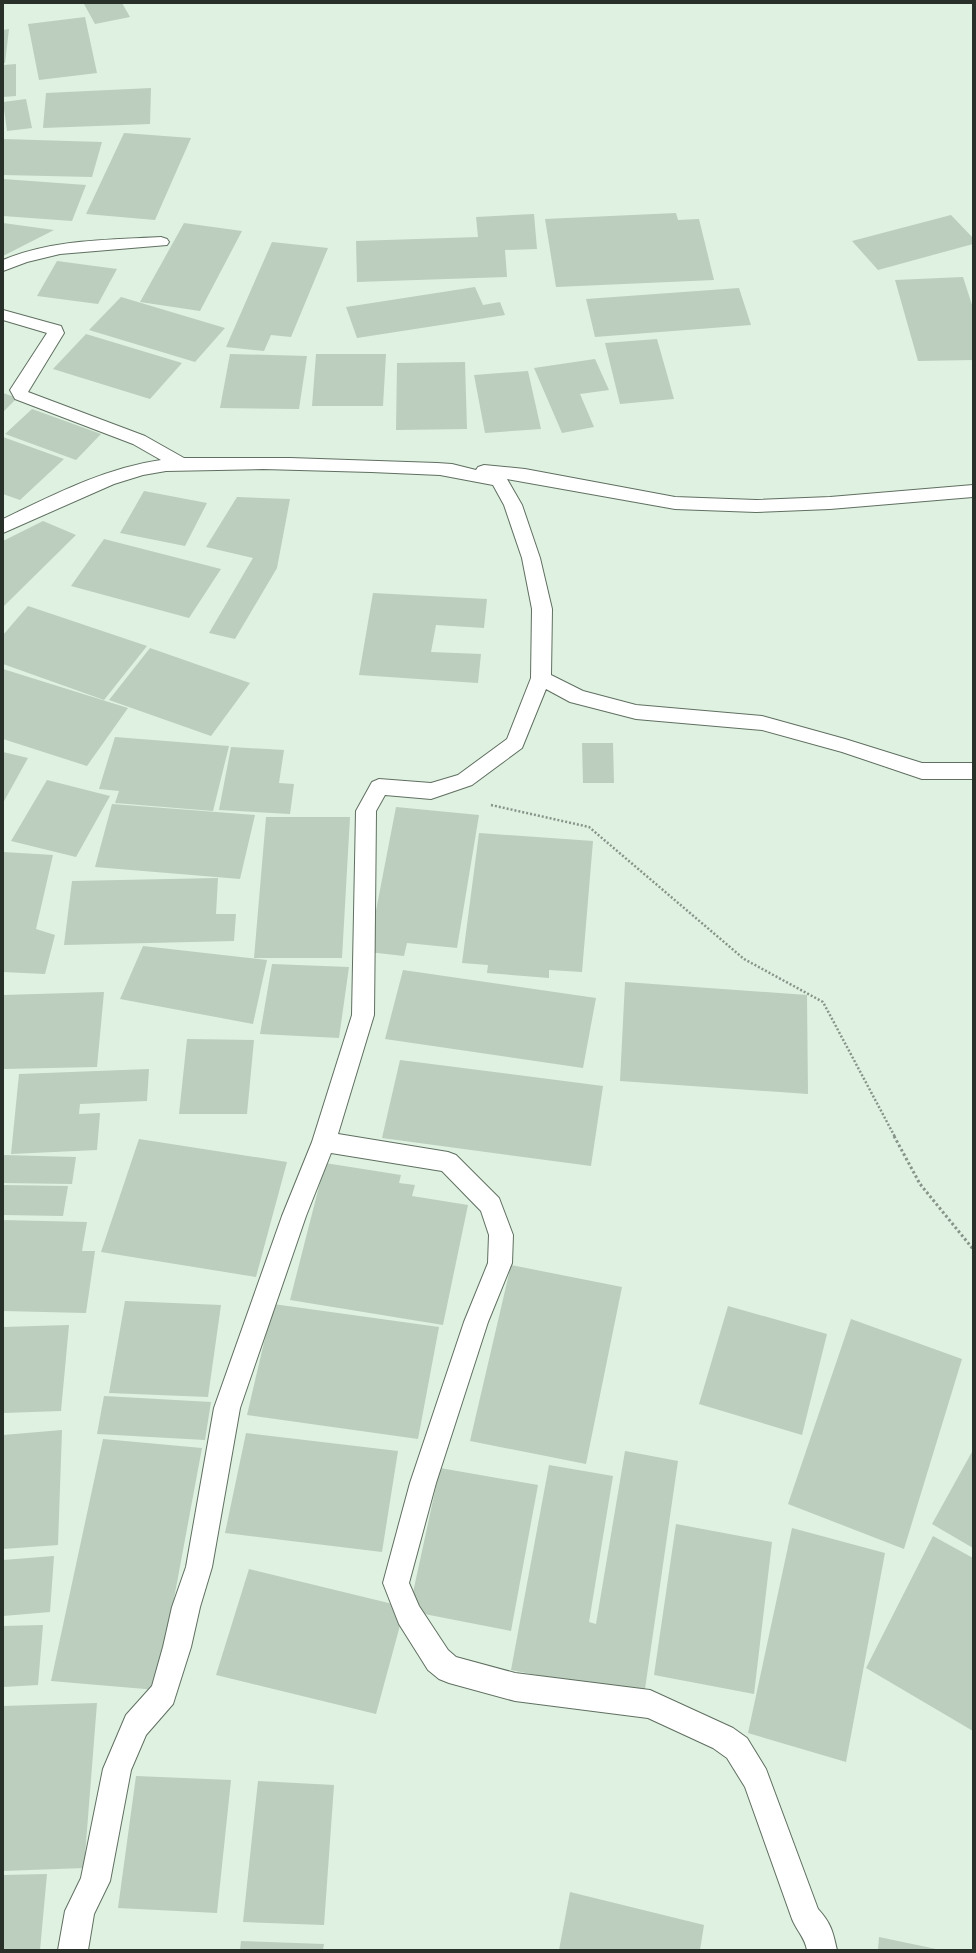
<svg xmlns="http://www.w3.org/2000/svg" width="976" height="1953" viewBox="0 0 976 1953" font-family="Spectral,serif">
<rect width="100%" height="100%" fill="#dff1e1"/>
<path fill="#bccebe" d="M88,3h34l8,14 -35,7 -11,-20z
M85,17l12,56 -58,7 -11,-56z
M9,29l-4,34h-2v-33z
M16,64v32l-13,1v-32z
M151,88l-1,36 -107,4 3,-35z
M26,99l6,29 -25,3 -4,-29z
M124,133l67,5 -36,82 -69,-6z
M3,139l99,3 -10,35 -89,-2z
M3,179l83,6 -14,36 -69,-5z
M676,213l2,7 21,-1 15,61 -158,7 -11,-68z
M534,214l3,35 -32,1 2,27 -150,5 -1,-41 122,-4 -2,-20z
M951,215l22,23v6l-95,26 -26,-29z
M3,223l51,7 -51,26z
M184,223l58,8 -42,80 -60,-9z
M272,242l56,6 -37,89 -20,-2 -7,16 -38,-4z
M57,261l60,8 -19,35 -61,-8z
M963,277l10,31v52l-55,1 -23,-81z
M475,287l8,18 17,-3 5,13 -148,23 -11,-31z
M739,288l12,37 -156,12 -9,-38z
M121,297l104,31 -30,34 -106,-32z
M86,334l96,29 -32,36 -97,-30z
M657,339l17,60 -54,5 -15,-61z
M230,354l77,2 -8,53 -79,-1z
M316,354h70l-3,52h-71z
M595,359l14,31 -29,4 14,33 -32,6 -28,-65z
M465,362l2,67 -71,1 1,-67z
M528,371l13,58 -56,4 -11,-58z
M3,393l14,5 -14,14z
M32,409l69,25 -25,26 -71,-26z
M3,437l61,22 -44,41 -17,-6z
M144,491l63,12 -22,43 -65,-13z
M237,497l53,2 -13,69 -42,71 -26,-6 44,-75 -47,-11z
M43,521l33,14 -73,72v-66z
M104,539l117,30 -32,49 -118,-32z
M373,593l114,6 -3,29 -48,-3 -5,27 50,2 -3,29 -119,-8z
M28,606l119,40 -43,54 -101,-36v-29z
M150,648l100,35 -39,53 -102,-36z
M3,669l125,39 -41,58 -84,-27z
M115,737l114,9 -16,65 -98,-8 4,-12 -20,-2z
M582,743h31l1,40h-31z
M231,747l53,3 -5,33 15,1 -4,30 -71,-4z
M3,752l25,6 -25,45z
M47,780l63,16 -34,61 -65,-16z
M112,804l143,11 -15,64 -145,-12z
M396,807l83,8 -22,133 -50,-5 -3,13 -36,-4z
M266,817h84l-8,141h-88z
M479,833l114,8 -11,131 -33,-2v8l-62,-5 1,-8 -26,-2z
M3,852l50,3 -17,74 19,6 -10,39 -42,-2z
M218,878l-2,36h20l-2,27 -170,4 8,-64z
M143,946l124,14 -14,64 -133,-25z
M272,964l77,3 -10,71 -79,-4z
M403,970l193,28 -13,70 -198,-29z
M625,982l182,13 1,99 -188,-13z
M104,992l-7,75 -94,2v-74z
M187,1039l67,1 -7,74h-68z
M400,1060l203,26 -12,80 -209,-28z
M149,1069l-2,32 -67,3 -1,10 21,-1 -3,37 -86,4 8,-80z
M139,1139l148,23 -31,115 -155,-25z
M3,1155l73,2 -4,27 -69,-1z
M325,1163l76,12 -2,8 16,2 -3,11 56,9 -25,120 -153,-25z
M3,1185l65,1 -5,30 -60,-1z
M3,1220l84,2 -5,29h13l-9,62 -83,-2z
M511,1265l111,22 -36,177 -116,-23z
M125,1301l96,4 -13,92 -99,-4z
M273,1304l166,23 -21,112 -171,-24z
M728,1306l99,28 -25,101 -103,-31z
M851,1319l111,40 -58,190 -116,-45z
M69,1325l-8,86 -58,2v-86z
M104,1396l107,6 -6,38 -108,-6z
M62,1430l-4,115 -55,4v-114z
M246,1433l152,18 -16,101 -157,-19z
M103,1439l99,9 -45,242 -106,-9z
M973,1450v98l-41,-24z
M625,1451l53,10 -34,235 -133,-26 38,-205 64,11 -24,146 7,2z
M440,1468l98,17 -27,146 -102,-20z
M676,1524l96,18 -18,152 -100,-19z
M792,1528l93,25 -39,209 -98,-29z
M933,1536l40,22v173l-107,-63z
M54,1556l-4,56 -47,4v-56z
M249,1569l156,38 -29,107 -160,-39z
M43,1625l-5,60 -35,2v-61z
M97,1703l-13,165 -81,3v-165z
M136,1776l95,4 -14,133 -99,-5z
M258,1781l76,4 -10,140 -81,-3z
M47,1874l-7,76h-37v-75z
M570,1892l134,33 -4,25h-141z
M879,1937l57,12 -1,1h-57z
M241,1941l83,3 -1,6h-83z"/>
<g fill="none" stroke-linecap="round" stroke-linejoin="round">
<defs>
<path id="street" d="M161,237l6,2 2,3 -2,3 -107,9 -33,8 -24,9v-11c50,-21 105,-20 158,-23z
M3,310l58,16 3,7 -36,59 117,44 39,22h106l147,5 15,1 24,6 2,-3 6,-2 41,4 150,28 81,3 74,-3 143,-12v12l-143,12 -74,3 -81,-3 -168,-30 15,26 18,53 12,51 -1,66 32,16 53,14 126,11 83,23 77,24h51v16h-51l-80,-27 -80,-22 -126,-11 -66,-17 -24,-13 -24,59 -50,37 -41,14 -46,-4 -9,16 -2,204 -36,119 110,18 8,3 43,43 14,37 -1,28 -24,59 -52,161 -27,100 10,23 29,44 8,7 59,16 135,17 83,38 14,10 19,31 52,140c13,14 15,23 19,41h-30c-2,-12 -10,-19 -15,-31l-47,-132 -18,-29 -14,-10 -65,-30 -133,-17 -66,-18 -10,-4 -11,-9 -29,-46 -16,-41 27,-100 54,-161 24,-59 1,-28 -8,-24 -39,-40 -111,-18 -25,63 -66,192 -28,159 -12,40 -9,40 -18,57 -27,31 -15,35 -21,111 -16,33 -6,36h-30l7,-39 16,-33 22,-109 23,-54 26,-29 11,-39 9,-40 14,-40 28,-159 68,-192 30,-74 40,-127 4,-204 16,-29 7,-3 52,4 27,-8 49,-36 24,-61 1,-69 -10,-51 -18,-53 -11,-20 -53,-10 -69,-3 -108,-3 -97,2 -23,4 -29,9 -111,49v-14c50,-24 102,-51 158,-59l-28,-16 -118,-45 -5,-9 37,-57 -44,-13z"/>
</defs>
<use href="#street" stroke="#5f6f60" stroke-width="2"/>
<path stroke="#879489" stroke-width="2.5" stroke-dasharray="2 2" stroke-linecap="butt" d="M491,805l98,22 155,132 79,43 72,135"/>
<path stroke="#879489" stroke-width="3" stroke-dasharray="2.5 2.5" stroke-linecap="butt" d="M894,1136l26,48 53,65"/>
<use href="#street" fill="#fff" fill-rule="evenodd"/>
</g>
<rect width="976" height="1953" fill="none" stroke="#29302a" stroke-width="8"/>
</svg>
